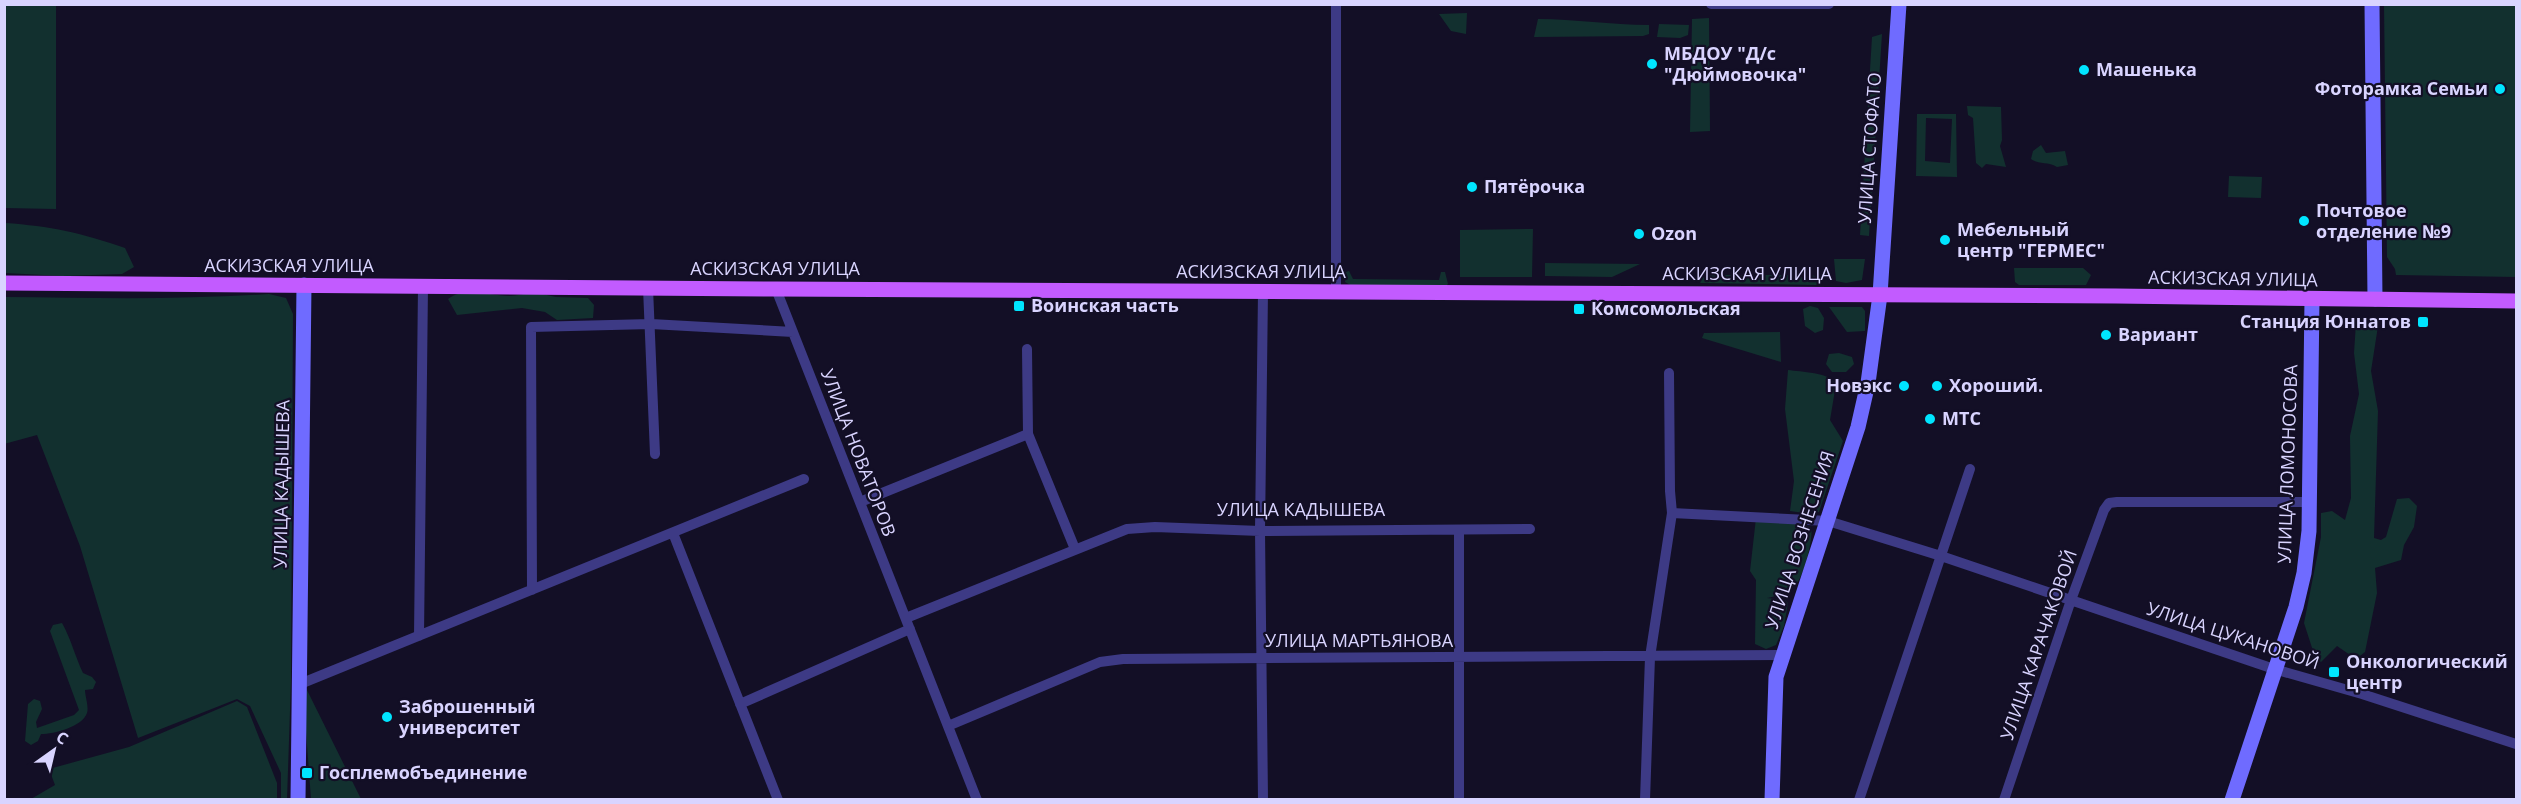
<svg xmlns="http://www.w3.org/2000/svg" width="2521" height="804" viewBox="0 0 2521 804" font-family="'Open Sans',sans-serif">
<rect width="100%" height="100%" fill="#130f26"/>
<path fill="#12302f" fill-rule="evenodd" d="M5,4l51,1v204l-51,-1z
M2384,5h132v272l-120,-2 -1,-6 -8,-12z
M1467,13l-1,21 -15,-3 -12,-17z
M1709,18l1,113 -20,1 2,-113z
M1538,19c37,0 73,6 111,6v9l-6,2 -109,1z
M1659,24l30,1 -1,10 -8,3 -23,-1z
M1882,34l-13,202 -9,-1 12,-198z
M1967,106l34,1 1,33 -2,6 6,21 -20,-3 -4,4 -6,-5 -3,-45 -5,-3z
M1917,114h39l1,63 -41,-1zM1926,118l26,1 -2,44 -25,-2z
M2041,145l5,8 19,-2 3,14 -11,2c-9,-6 -17,-2 -26,-8l2,-8z
M2229,176l33,1 -1,21 -33,-1z
M5,223c45,3 77,10 120,25l9,19 -12,7 -59,2 -58,-3z
M1533,229l-1,48h-72v-47z
M1834,259h31l-3,21 -16,3 -10,-2z
M1545,263l95,1 -28,13 -67,-1z
M2014,268h69l8,7 -5,10h-67l-4,-3z
M1349,271l4,8 86,1 2,-8h4l3,12 -3,3h-91l-9,-5 1,-10z
M1697,275h114l12,3v3l-7,4 -115,-2 -6,-4z
M533,292l23,5 32,1 6,7 -1,13 -36,2 -12,-8 -23,-4 -65,7 -9,-16c17,-13 41,-3 61,-3 8,0 17,-3 24,-4z
M269,294l17,4 7,16 -2,367 -4,119 -6,-1v-26l-31,-67 -13,-7 -99,39 -58,-192 -43,-111 -33,9 1,-147c88,1 178,3 264,-3z
M1810,306l8,2 6,10 -1,12 -8,3 -10,-7 -2,-17z
M1829,307h33l3,4v20l-18,1z
M2369,320l9,6 -7,45 7,40 -4,127 7,2 5,-3 11,-38 12,-1 8,8 -3,21 -10,18 -3,15 -26,8 2,25 -12,59 -9,7 -19,-13 -16,16 -6,-5 -11,-34 17,-86v-24l11,-2 13,9 6,-22 -1,-62 9,-42 -5,-41 2,-30z
M1780,332l1,30 -79,-24 2,-5z
M1839,353l13,4 2,7 -8,8h-14l-6,-8 3,-10z
M1788,370c13,2 41,2 48,14l-6,36 13,21 -24,71 -15,1 -14,-2 4,-30 -9,-72z
M1756,518l55,9c3,10 -7,47 -14,56 -6,7 -22,14 -30,15l18,2 3,3 -4,23 -8,19 -10,4 -11,-5 1,-64 -6,-9z
M62,623c9,16 13,33 21,50l9,4 4,5 -3,7 -8,1c0,6 4,17 2,23 -5,14 -33,21 -46,21l-3,7 -7,4 -6,-4 3,-37 6,-5 6,2 2,8 -6,13 1,6 37,-13 5,-5 -29,-79 3,-6z
M304,684l57,115h-50l-8,-108z
M237,701l10,6 30,76v16h-246l24,-14 -6,-16 80,-22z"/>
<g fill="none" stroke-linecap="round" stroke-linejoin="round">
<path stroke="#3d3a85" stroke-width="10" d="M1711,4h118
M648,288l7,166
M776,289l201,511
M1336,292v-288
M1027,349l1,85 47,115
M860,502l168,-68
M1672,513l156,8 113,35 333,113 88,25 154,50
M673,533l105,267
M532,590l-1,-263 120,-3 142,8
M906,618l221,-89 28,-2 105,4 270,-2
M419,636l4,-350
M300,684l504,-205
M740,704l170,-75
M948,726l152,-64 23,-3 660,-4
M1263,800l-3,-269 3,-240
M1459,800v-270
M1645,800l5,-143 22,-144 -2,-22 -1,-118
M1859,800l111,-331
M2004,800l67,-200 33,-90 5,-7 8,-1h192"/>
<path stroke="#6f6bff" stroke-width="15" d="M2372,4l3,295
M298,800l6,-515
M1772,800l4,-123 82,-250 10,-44 12,-88 19,-291
M2232,800l64,-193 8,-34 5,-42 3,-232"/>
<path stroke="#c25bff" stroke-width="15" d="M4,283l772,6 1340,7 400,5"/>
</g>
<g fill="#00e5ff" stroke="#130f26" stroke-width="2">
<circle cx="1652" cy="64" r="6"/>
<circle cx="2084" cy="70" r="6"/>
<circle cx="2500" cy="89" r="6"/>
<circle cx="1472" cy="187" r="6"/>
<circle cx="2304" cy="221" r="6"/>
<circle cx="1639" cy="234" r="6"/>
<circle cx="1945" cy="240" r="6"/>
<rect x="1013" y="300" width="12" height="12" rx="3"/>
<rect x="1573" y="303" width="12" height="12" rx="3"/>
<rect x="2417" y="316" width="12" height="12" rx="3"/>
<circle cx="2106" cy="335" r="6"/>
<circle cx="1904" cy="386" r="6"/>
<circle cx="1937" cy="386" r="6"/>
<circle cx="1930" cy="419" r="6"/>
<rect x="2328" y="666" width="12" height="12" rx="3"/>
<circle cx="387" cy="717" r="6"/>
<rect x="301" y="767" width="12" height="12" rx="3"/>
</g>
<g text-anchor="middle" stroke-width="4.5" stroke-linejoin="round" paint-order="stroke">
<g font-size="18" font-weight="bold" fill="#d9d4ff" stroke="#130f26" text-anchor="start">
<text x="1664" y="60">МБДОУ "Д/с<tspan x="1664" dy="21">"Дюймовочка"</tspan></text>
<text x="2096" y="76">Машенька</text>
<text x="2488" y="95" text-anchor="end">Фоторамка Семьи</text>
<text x="1484" y="193">Пятёрочка</text>
<text x="2316" y="217">Почтовое<tspan x="2316" dy="21">отделение №9</tspan></text>
<text x="1957" y="236">Мебельный<tspan x="1957" dy="21">центр "ГЕРМЕС"</tspan></text>
<text x="1651" y="240">Ozon</text>
<text x="1031" y="312">Воинская часть</text>
<text x="1591" y="315">Комсомольская</text>
<text x="2411" y="328" text-anchor="end">Станция Юннатов</text>
<text x="2118" y="341">Вариант</text>
<text x="1892" y="392" text-anchor="end">Новэкс</text>
<text x="1949" y="392">Хороший.</text>
<text x="1942" y="425">МТС</text>
<text x="2346" y="668">Онкологический<tspan x="2346" dy="21">центр</tspan></text>
<text x="399" y="713">Заброшенный<tspan x="399" dy="21">университет</tspan></text>
<text x="319" y="779">Госплемобъединение</text>
</g>
<g font-size="18" fill="#d9d4ff" stroke="#130f26">
<text transform="translate(1870 148) rotate(-86)" y="6">УЛИЦА СТОФАТО</text>
<text x="289" y="272">АСКИЗСКАЯ УЛИЦА</text>
<text x="775" y="275">АСКИЗСКАЯ УЛИЦА</text>
<text x="1261" y="278">АСКИЗСКАЯ УЛИЦА</text>
<text x="1747" y="280">АСКИЗСКАЯ УЛИЦА</text>
<text transform="translate(2233 279) rotate(1)" y="6">АСКИЗСКАЯ УЛИЦА</text>
<text transform="translate(858 453) rotate(69)" y="6">УЛИЦА НОВАТОРОВ</text>
<text transform="translate(2288 464) rotate(-88)" y="6">УЛИЦА ЛОМОНОСОВА</text>
<text transform="translate(282 484) rotate(-89)" y="6">УЛИЦА КАДЫШЕВА</text>
<text x="1301" y="516">УЛИЦА КАДЫШЕВА</text>
<text transform="translate(1800 540) rotate(-72)" y="6">УЛИЦА ВОЗНЕСЕНИЯ</text>
<text transform="translate(2233 636) rotate(18)" y="6">УЛИЦА ЦУКАНОВОЙ</text>
<text x="1359" y="647">УЛИЦА МАРТЬЯНОВА</text>
<text transform="translate(2039 645) rotate(-71)" y="6">УЛИЦА КАРАЧАКОВОЙ</text>
</g>
</g>
<rect width="2521" height="804" fill="none" stroke="#d9d4ff" stroke-width="12"/>
<g transform="translate(54 750) rotate(34)" stroke="#130f26" stroke-width="4.5" paint-order="stroke">
<path d="M0-4.5L10 22L0 15L-10 22Z" fill="#d9d4ff"/>
<text y="-9" font-size="16" font-weight="bold" text-anchor="middle" fill="#d9d4ff">С</text>
</g>
</svg>
